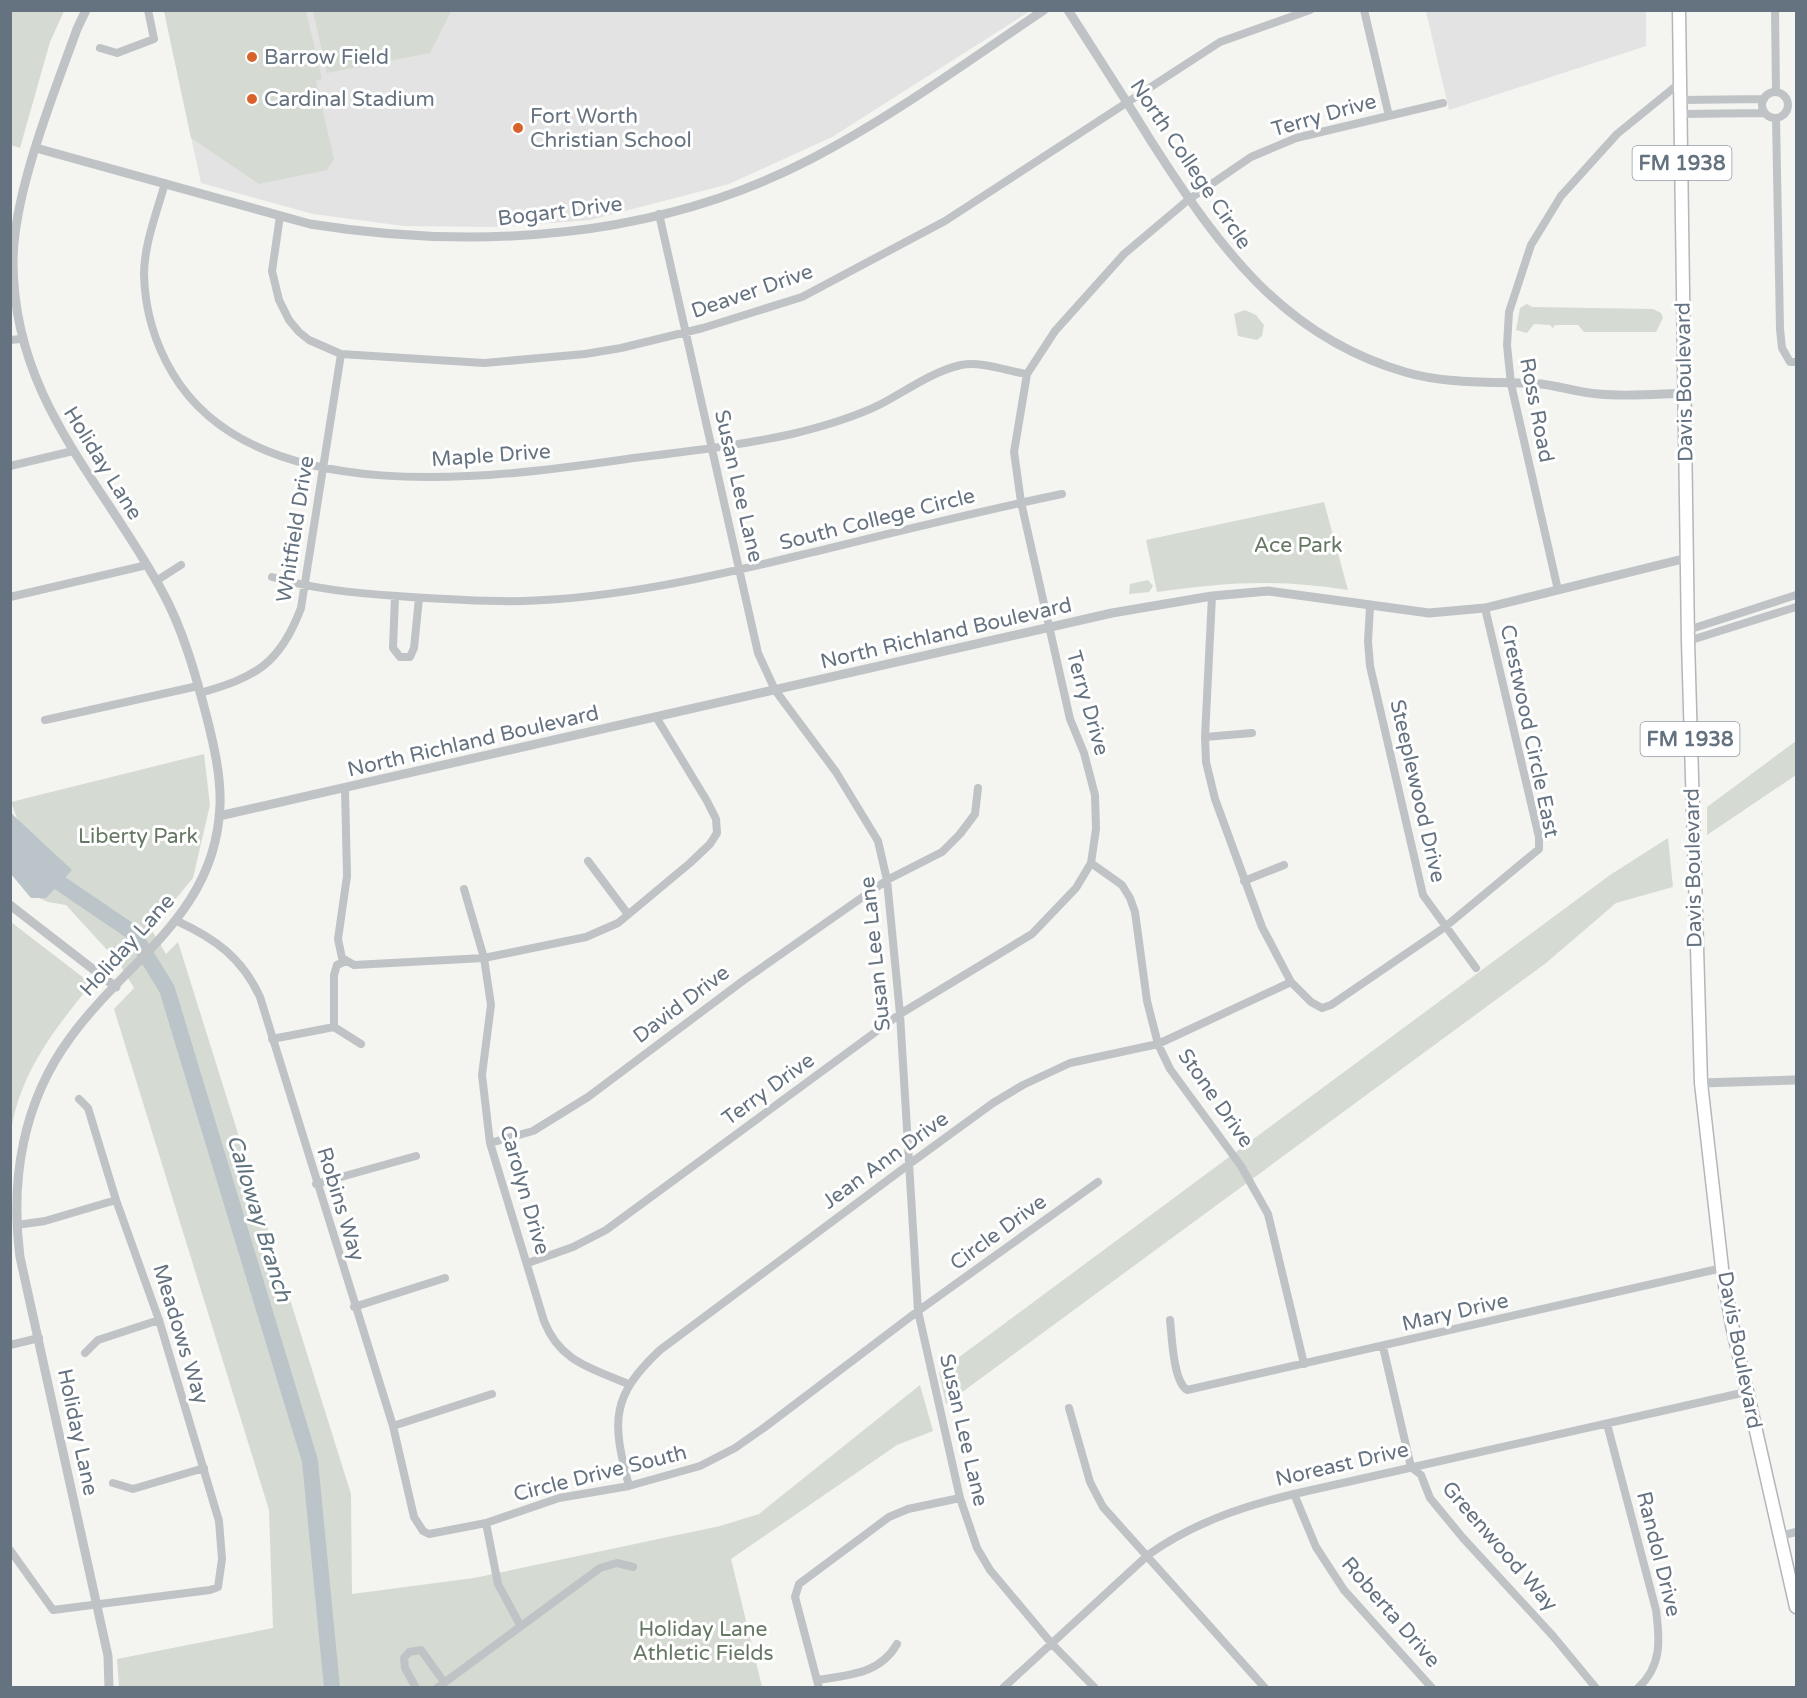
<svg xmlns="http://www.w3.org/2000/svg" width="1807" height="1698" viewBox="0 0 1807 1698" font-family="'Varela Round',sans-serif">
<rect width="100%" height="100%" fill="#f4f4f1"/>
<path fill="#e2e3e2" d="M164,11h866l-198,126 -103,47 -139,36 -93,7 -93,-1 -91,-12 -112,-31z
M1426,11h220v35l-197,64z"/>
<path fill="#d5dbd2" d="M11,10l53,1 -14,31 -30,106 -9,-3z
M164,11h142l16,68 -6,2 18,78 -7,11 -68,14 -68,-46z
M313,11v-1l138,1 -21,42 -103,20z
M1527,304l5,3 121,2 8,4 2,5 -7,14h-72l-6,-7h-23l-2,3 -3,-3 -16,-1 -7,9 -11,-3 4,-22z
M1245,310l11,5 8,10 -2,11 -5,4 -19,-4 -4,-22z
M1324,502l24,88c-71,-11 -120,-8 -191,2l-11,-52z
M1148,580l5,6 -4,6 -20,2 1,-10z
M1796,741v34l-89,60v-28z
M204,754l6,51 -17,73 -42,51 15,25 12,-12 173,552 1,100 122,-16 246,-52 39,-12 161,-129 13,46 -36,14 -166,114 31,128h-643l-2,-28 156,-31 -4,-118 -155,-501 20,-21 -15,-25 -53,-58 -18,-3 -9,-4h7l-35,-96z
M1668,838l5,49 -57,16 -70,60 -600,441 -7,-32 671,-497z
M11,922l78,60 -1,6c-35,43 -68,86 -77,143z"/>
<path fill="#bbc4c9" d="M10,809l3,6 59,55 -26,28h-15l-20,-24z"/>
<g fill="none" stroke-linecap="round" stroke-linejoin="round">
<path stroke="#bbc4c9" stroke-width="16" d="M42,871l90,61 35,57 143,472 22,227"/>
<defs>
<path id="primary" d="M1679,10l9,631 13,442 21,185 10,57 64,282"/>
</defs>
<use href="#primary" stroke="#b3b6ba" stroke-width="15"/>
<path stroke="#bfc3c6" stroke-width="8" d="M1364,10l25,106
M1775,10l1,82
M100,48l17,5 37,-14 -6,-29
M1762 105a13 13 0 1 1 26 0a13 13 0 1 1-26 0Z
M1681,100l83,-1
M1681,114l84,-1
M1776,118l4,211 2,19 8,14h6
M165,183c-8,29 -21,61 -21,92 1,35 11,69 29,99 83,138 321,104 454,85 55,-7 111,-13 165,-25 29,-7 63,-17 89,-30 25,-13 52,-33 80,-39 20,-4 46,6 66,9
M659,214l99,439 17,37 61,82 42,69 9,39 13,134 18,297 42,187 17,50 13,22 62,74 43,44
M280,216l-8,55 7,29 10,20 10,12 10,8 32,14 143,9 101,-9 36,-6 82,-20 99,-31 143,-76 275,-179 90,-32
M10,340l11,-1
M10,466l63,-15
M272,577c41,12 82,16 125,19 42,3 84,6 127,5 93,-3 187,-24 277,-46 87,-21 174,-43 261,-61
M156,581l25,-16
M1558,590l-47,-206 -4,-39 2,-33 22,-67 30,-49 56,-62 64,-52
M395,596l-2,52 7,9h10l4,-9 5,-50
M1212,596l-7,141 1,25 9,37 47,128 29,55 20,20 11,6 9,-3 114,-78 94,-78v-12l-54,-229
M10,597l137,-32
M1370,607l-2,34 2,25 53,229 53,73
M1688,630l108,-35
M1688,641l108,-34
M200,693c56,-16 80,-29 101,-85l40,-254
M45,720l153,-34
M1205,737l47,-4
M345,789l2,87 -9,63 4,19 12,7 130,-7 102,-21 32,-14 72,-60 20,-19 7,-11 -1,-14 -9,-18 -51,-84
M588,861l39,52
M1091,863l31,22 8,13 5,14 12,89 11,43 12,25 71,97 27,48 36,150
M1244,881l40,-16
M464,889l20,69 7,47 -9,70 8,68 54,178c16,41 47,47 84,63
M177,921c39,18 65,37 83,76l133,429 21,91 9,14 6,3 57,-11 73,-25 70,-12 71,-20 35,-18 30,-21 153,-116 180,-129
M334,1027v-52l3,-10 9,-4
M272,1039l62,-12 27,17
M490,1143l43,-12 55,-34 156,-117 143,-100 55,-28 18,-18 15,-20 3,-26
M316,1184l100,-28
M17,1225l28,-4 71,-21
M528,1263l45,-16 33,-17 294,-216 132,-80 44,-46 15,-25 5,-34 -1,-34 -11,-42 -14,-34 -49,-217 -7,-50 13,-78 28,-43 69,-77 64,-54 63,-43 45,-19 147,-35
M354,1307l91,-29
M1170,1320c2,17 3,61 17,70l535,-122
M10,1345l29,-7
M1383,1347l28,120 10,8 9,23 33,40 90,98 43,52
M85,1353l13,-13 61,-20
M1069,1408l21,74 13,25 162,181
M1607,1424l49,186c4,30 6,56 -18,78
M393,1426l99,-32
M113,1483l20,6 71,-21
M629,1486c-17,-64 -19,-89 31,-136l248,-185 85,-62 30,-18 47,-22 88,-19 133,-62
M1294,1494l22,53 28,43 88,98
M486,1523l12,61 22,41
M1780,1536l16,-4
M10,1550l43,60 157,-20 8,-3 4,-28 -3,-38 -60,-201 -43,-120 -28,-92 -9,-9
M817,1680c32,-5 63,-6 80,-36
M416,1688l-11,-20 -1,-10 5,-6 12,-2 23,32
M437,1688l163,-120 17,-5 16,4
M819,1688l-24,-91 4,-13 90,-67 19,-8 52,-11
M1003,1688l145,-133c45,-32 93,-48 146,-61l452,-102"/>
<path stroke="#bfc3c6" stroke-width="9" d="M86,10l-9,19c-24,67 -64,164 -64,234 1,137 88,216 149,328 21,38 34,85 45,127 7,28 14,58 13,87 -4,110 -93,154 -150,233 -47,64 -60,141 -50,219l88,399 1,32
M1068,10c28,44 56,87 83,131 66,103 130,195 254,231 44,13 91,9 136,12 19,2 38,9 58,10 28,3 57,0 86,-1
M36,148l274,76c168,27 347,15 501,-65 81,-42 157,-98 233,-149
M219,816l893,-203 100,-17 56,-5 161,22 56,-5 202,-50
M10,905l106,82
M1701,1083l95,-3"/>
<use href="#primary" stroke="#fff" stroke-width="12"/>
</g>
<g fill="#d9622c" stroke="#fff" stroke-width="2">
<circle cx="252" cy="57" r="6"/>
<circle cx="252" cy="99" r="6"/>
<circle cx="518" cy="128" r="6"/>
</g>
<g text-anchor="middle" stroke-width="6" stroke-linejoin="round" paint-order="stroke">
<g fill="#fff" stroke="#939ca6" stroke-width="1.5">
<rect x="1632.5" y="146" width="99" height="34" rx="4.5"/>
<rect x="1640.5" y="722" width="99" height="34" rx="4.5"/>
</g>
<g font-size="20" font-weight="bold" fill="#657280">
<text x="1682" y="170">FM 1938</text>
<text x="1690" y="746">FM 1938</text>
</g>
<g font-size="21" fill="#657280" stroke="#fff" text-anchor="start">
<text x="264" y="64">Barrow Field</text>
<text x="264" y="106">Cardinal Stadium</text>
<text x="530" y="123">Fort Worth<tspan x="530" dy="24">Christian School</tspan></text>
</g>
<g font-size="21" fill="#657280" stroke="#fff">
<text transform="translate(1324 115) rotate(-16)" y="7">Terry Drive</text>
<text transform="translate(1191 164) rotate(56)" y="7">North College Circle</text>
<text transform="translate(560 211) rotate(-7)" y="7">Bogart Drive</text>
<text transform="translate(752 291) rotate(-19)" y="7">Deaver Drive</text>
<text transform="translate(1684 382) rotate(-91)" y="7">Davis Boulevard</text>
<text transform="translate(1537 410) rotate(79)" y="7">Ross Road</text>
<text transform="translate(491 455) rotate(-4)" y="7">Maple Drive</text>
<text transform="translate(103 463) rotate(58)" y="7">Holiday Lane</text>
<text transform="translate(739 486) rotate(77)" y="7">Susan Lee Lane</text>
<text transform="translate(877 519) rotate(-14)" y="7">South College Circle</text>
<text transform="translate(295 529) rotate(-81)" y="7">Whitfield Drive</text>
<text transform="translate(946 633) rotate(-13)" y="7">North Richland Boulevard</text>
<text transform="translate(1088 703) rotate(74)" y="7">Terry Drive</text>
<text transform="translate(1530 731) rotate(78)" y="7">Crestwood Circle East</text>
<text transform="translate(473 741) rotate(-13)" y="7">North Richland Boulevard</text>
<text transform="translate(1418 791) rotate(77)" y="7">Steeplewood Drive</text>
<text transform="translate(1693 868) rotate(-91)" y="7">Davis Boulevard</text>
<text transform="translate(127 945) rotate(-48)" y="7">Holiday Lane</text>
<text transform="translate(875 954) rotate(-96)" y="7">Susan Lee Lane</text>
<text transform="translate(681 1004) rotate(-37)" y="7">David Drive</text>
<text transform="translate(768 1089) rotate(-36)" y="7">Terry Drive</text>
<text transform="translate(1216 1098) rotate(55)" y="7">Stone Drive</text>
<text transform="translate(885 1160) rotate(-36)" y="7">Jean Ann Drive</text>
<text transform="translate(525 1190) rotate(74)" y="7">Carolyn Drive</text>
<text transform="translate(341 1204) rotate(73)" y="7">Robins Way</text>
<text transform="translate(998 1232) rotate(-36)" y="7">Circle Drive</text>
<text transform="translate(1455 1312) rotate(-13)" y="7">Mary Drive</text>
<text transform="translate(181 1334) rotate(73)" y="7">Meadows Way</text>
<text transform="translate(1740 1350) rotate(79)" y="7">Davis Boulevard</text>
<text transform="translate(964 1430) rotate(77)" y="7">Susan Lee Lane</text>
<text transform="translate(78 1432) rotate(78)" y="7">Holiday Lane</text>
<text transform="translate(1342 1464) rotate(-13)" y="7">Noreast Drive</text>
<text transform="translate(600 1473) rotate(-14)" y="7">Circle Drive South</text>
<text transform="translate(1500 1546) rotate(49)" y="7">Greenwood Way</text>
<text transform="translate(1659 1554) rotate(76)" y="7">Randol Drive</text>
<text transform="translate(1391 1612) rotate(49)" y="7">Roberta Drive</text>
</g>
<g font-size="21" fill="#667863" stroke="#fff">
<text x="1298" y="552">Ace Park</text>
<text x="138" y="843">Liberty Park</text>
<text x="703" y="1636">Holiday Lane<tspan x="703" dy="24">Athletic Fields</tspan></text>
</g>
<g font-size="22" font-style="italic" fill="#60737d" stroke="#fff">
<text transform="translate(260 1218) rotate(73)" y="8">Calloway Branch</text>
</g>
</g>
<rect width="1807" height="1698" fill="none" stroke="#657280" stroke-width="24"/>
</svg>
